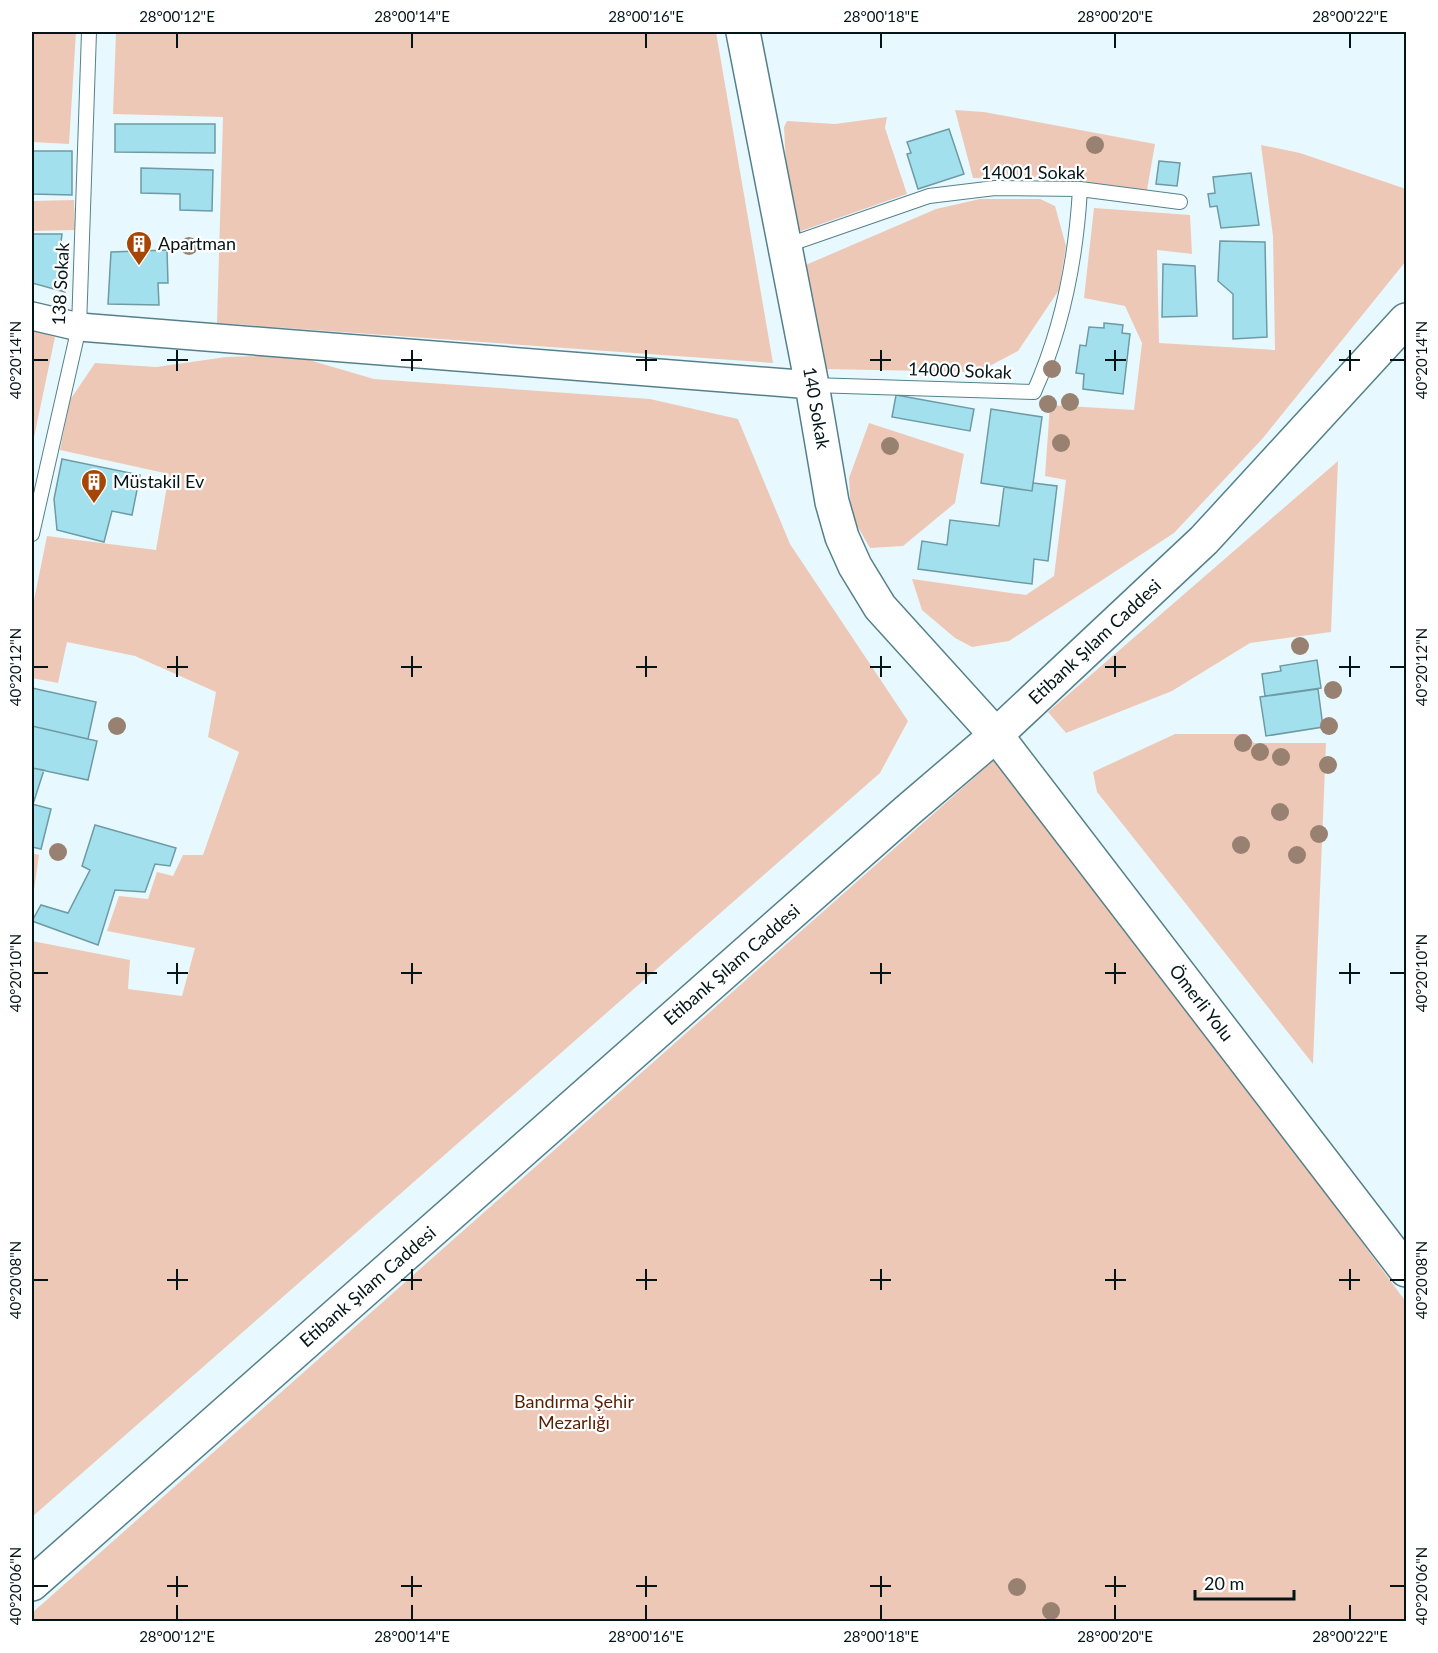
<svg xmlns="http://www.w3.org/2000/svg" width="1438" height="1653" viewBox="0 0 1438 1653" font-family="Lato,sans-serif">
<rect width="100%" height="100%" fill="#e7f9fe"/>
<path fill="#eec8b7" d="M32,32h44l-7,112 -37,-2z
M116,32h600l57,331 -556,-40 6,-206 -110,-3z
M955,110l29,2 171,32 -8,46 -102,-13 -72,1z
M887,117l-2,11 22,66 -106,37 -12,-11 -5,-93 3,-6 48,3z
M1261,145l39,8 106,36v72l-143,177 -89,95 -165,108 -37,6 -17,-9 -33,-28 -10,-31 114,16 28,-19 12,-96 -21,-4 5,-71 84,5 8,-67 -17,-37 -41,-8 10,-90 96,7 2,39 -35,-4 2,93 116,7 -2,-114z
M980,199h60l15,7 11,40 -7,44 -41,61 -40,21 -157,-3 -20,-102 135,-58z
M74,200l1,30 -43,1v-30z
M32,330l23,7 -23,110z
M292,355l82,24 276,20 88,20 52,125 118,177 -28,52 -848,744v-576l98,19 -2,29 54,7 13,-48 -88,-17 12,-35 29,3 9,-27 16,4 10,-21h20l36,-103 -31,-15 8,-45 -81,-36 -68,-14 -9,41 -26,-5v-68l15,-74 109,14 13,-76 -109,-24 10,-50 25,-37 61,4 70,-10z
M869,423l95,31 -9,49 -52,43 -33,2 -19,-33 -2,-37z
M1338,461l-7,171 -81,11 -78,48 -106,42 -18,-21z
M1175,734h72l7,9h72l-13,321 -216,-272 -4,-20z
M1002,753l404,549v319l-1374,1v-9z
M32,853l7,2 -7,49z"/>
<path fill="#a3e0ee" stroke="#6e9aa4" stroke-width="1.5" d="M115,124h100v29l-100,-1z
M949,129l15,45 -46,15 -11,-35 4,-1 -4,-11z
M32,151h40v44l-40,-1z
M1159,161l21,2 -3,23 -21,-2z
M141,168l72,2 -1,41 -32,-1v-16l-39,-1z
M1251,173l8,52 -38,3 -4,-22 -7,1 -2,-13 7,-1 -2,-16z
M32,234h30l-2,16h8l-3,42 -33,-9z
M1220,241l45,1 2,95 -34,2v-45l-15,-13z
M167,250l1,33h-10l1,22 -51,-1 3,-52z
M1163,264l32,2 2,50 -35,1z
M1104,323l19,2 -1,8 8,1 -7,60 -40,-5 1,-15 -8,-1 4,-28 6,1 3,-19 15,1z
M896,395l78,14 -4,22 -78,-14z
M991,409l51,8 -10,74 -51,-8z
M62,459l78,16 -8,40 -20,-4 -8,31 -47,-12 -3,-31z
M1033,483l24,3 -9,75 -14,-2 -2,25 -114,-15 4,-28 25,4 3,-25 49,6 5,-39 28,4z
M1317,660l4,28 -56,8 -3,-22 19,-3 -1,-5z
M32,688l64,14 -8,37 -56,-13z
M1318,689l5,38 -57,9 -6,-39z
M32,726l65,15 -9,39 -56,-12z
M32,768l12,2 -11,34h-1z
M32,804l19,5 -10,40 -9,-2z
M95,825l81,23 -6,18 -15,-2 -10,28 -30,-2 -17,55 -66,-24 9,-16 27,8 22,-43 -8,-4z"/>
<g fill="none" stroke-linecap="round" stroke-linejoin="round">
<defs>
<path id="service" d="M785,246l144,-50 66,-8 85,1 100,13
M812,385l222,7c29,-65 42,-132 46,-203
M32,534l47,-207 10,-295"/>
<path id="minor" d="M32,316l47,11 733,58"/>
<path id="tertiary" d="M1406,320l-202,220 -208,195 410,535"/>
<path id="secondary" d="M32,1584l875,-773 89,-76 -116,-128 -25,-41 -13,-29 -10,-35 -20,-117 -69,-353"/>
</defs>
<use href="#service" stroke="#55808a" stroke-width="16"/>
<use href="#minor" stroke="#55808a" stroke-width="30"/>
<use href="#tertiary" stroke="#55808a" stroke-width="36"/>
<use href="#secondary" stroke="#55808a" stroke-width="36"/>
<use href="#service" stroke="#fff" stroke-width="14"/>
<use href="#minor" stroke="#fff" stroke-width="27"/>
<use href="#tertiary" stroke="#fff" stroke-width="33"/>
<use href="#secondary" stroke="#fff" stroke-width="33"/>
</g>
<g fill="#998172">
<circle cx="1095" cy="145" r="9"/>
<circle cx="189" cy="246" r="9"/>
<circle cx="1052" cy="369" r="9"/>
<circle cx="1070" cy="402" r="9"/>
<circle cx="1048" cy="404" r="9"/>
<circle cx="1061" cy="443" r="9"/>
<circle cx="890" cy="446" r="9"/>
<circle cx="1300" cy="646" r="9"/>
<circle cx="1333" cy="690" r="9"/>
<circle cx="117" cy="726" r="9"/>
<circle cx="1329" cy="726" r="9"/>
<circle cx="1243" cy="743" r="9"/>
<circle cx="1260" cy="752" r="9"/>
<circle cx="1281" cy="757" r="9"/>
<circle cx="1328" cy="765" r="9"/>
<circle cx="1280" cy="812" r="9"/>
<circle cx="1319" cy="834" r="9"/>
<circle cx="1241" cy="845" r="9"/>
<circle cx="58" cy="852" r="9"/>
<circle cx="1297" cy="855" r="9"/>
<circle cx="1017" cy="1587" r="9"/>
<circle cx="1051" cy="1611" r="9"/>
</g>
<path fill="none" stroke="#041518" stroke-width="2" d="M177,33v15M412,33v15M646,33v15M881,33v15M1115,33v15M1350,33v15M177,350v21M412,350v21M646,350v21M881,350v21M1115,350v21M1350,350v21M33,360h15M167,360h21M401,360h21M636,360h21M870,360h21M1105,360h21M1339,360h21M1390,360h15M177,656v21M412,656v21M646,656v21M881,656v21M1115,656v21M1350,656v21M33,667h15M167,667h21M401,667h21M636,667h21M870,667h21M1105,667h21M1339,667h21M1390,667h15M177,963v21M412,963v21M646,963v21M881,963v21M1115,963v21M1350,963v21M33,973h15M167,973h21M401,973h21M636,973h21M870,973h21M1105,973h21M1339,973h21M1390,973h15M177,1269v21M412,1269v21M646,1269v21M881,1269v21M1115,1269v21M1350,1269v21M33,1280h15M167,1280h21M401,1280h21M636,1280h21M870,1280h21M1105,1280h21M1339,1280h21M1390,1280h15M177,1576v21M412,1576v21M646,1576v21M881,1576v21M1115,1576v21M33,1586h15M167,1586h21M401,1586h21M636,1586h21M870,1586h21M1105,1586h21M1390,1586h15M177,1605v15M412,1605v15M646,1605v15M881,1605v15M1115,1605v15M1350,1605v15"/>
<defs>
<symbol id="building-pin" viewBox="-11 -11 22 30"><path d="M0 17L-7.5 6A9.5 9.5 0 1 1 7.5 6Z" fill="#a64504" stroke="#fff"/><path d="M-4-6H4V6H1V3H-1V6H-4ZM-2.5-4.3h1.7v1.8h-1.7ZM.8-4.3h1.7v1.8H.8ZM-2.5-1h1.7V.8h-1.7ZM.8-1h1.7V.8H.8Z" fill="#fff"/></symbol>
</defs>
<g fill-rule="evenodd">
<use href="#building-pin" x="124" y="229" width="30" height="40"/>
<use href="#building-pin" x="79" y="467" width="30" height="40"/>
</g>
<g text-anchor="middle" stroke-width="4.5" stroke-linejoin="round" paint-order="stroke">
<g font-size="18" fill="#041518" stroke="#fff">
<text x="1033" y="179">14001 Sokak</text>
<text transform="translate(61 284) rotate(-87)" y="6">138 Sokak</text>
<text transform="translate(960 371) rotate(2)" y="6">14000 Sokak</text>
<text transform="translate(816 408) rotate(80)" y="6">140 Sokak</text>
<text transform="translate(1095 642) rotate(-43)" y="6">Etibank Şılam Caddesi</text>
<text transform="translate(732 965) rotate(-41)" y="6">Etibank Şılam Caddesi</text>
<text transform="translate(1201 1003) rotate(52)" y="6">Ömerli Yolu</text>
<text transform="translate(368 1287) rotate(-41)" y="6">Etibank Şılam Caddesi</text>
</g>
<g font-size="18" fill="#041518" stroke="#fff" text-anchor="start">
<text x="158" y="250">Apartman</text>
<text x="113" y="488">Müstakil Ev</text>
</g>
<g font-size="18" fill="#591f00" stroke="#fff">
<text x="574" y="1408">Bandırma Şehir<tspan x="574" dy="21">Mezarlığı</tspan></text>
</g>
</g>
<rect width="1438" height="1653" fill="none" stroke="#ffffff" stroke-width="66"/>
<path d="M1195 1590v9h99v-9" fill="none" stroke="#041518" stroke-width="3"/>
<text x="1204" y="1590" font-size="18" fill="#041518" stroke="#ffffff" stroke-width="4.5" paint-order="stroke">20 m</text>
<rect x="33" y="33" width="1372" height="1587" fill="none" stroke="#041518" stroke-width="2"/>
<g font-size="15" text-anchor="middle" fill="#041518">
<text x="177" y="22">28°00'12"E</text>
<text x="412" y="22">28°00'14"E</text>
<text x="646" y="22">28°00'16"E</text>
<text x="881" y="22">28°00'18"E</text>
<text x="1115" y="22">28°00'20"E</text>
<text x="1350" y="22">28°00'22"E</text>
<text transform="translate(16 360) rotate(-90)" y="5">40°20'14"N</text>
<text transform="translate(1422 360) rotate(-90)" y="5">40°20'14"N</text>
<text transform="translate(16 667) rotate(-90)" y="5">40°20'12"N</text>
<text transform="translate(1422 667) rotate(-90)" y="5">40°20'12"N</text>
<text transform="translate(16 973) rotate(-90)" y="5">40°20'10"N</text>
<text transform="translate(1422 973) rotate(-90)" y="5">40°20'10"N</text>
<text transform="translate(16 1280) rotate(-90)" y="5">40°20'08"N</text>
<text transform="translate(1422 1280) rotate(-90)" y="5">40°20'08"N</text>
<text transform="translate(16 1586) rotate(-90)" y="5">40°20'06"N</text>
<text transform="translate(1422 1586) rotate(-90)" y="5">40°20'06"N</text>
<text x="177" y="1642">28°00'12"E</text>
<text x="412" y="1642">28°00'14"E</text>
<text x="646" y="1642">28°00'16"E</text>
<text x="881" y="1642">28°00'18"E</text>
<text x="1115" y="1642">28°00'20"E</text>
<text x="1350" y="1642">28°00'22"E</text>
</g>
</svg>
